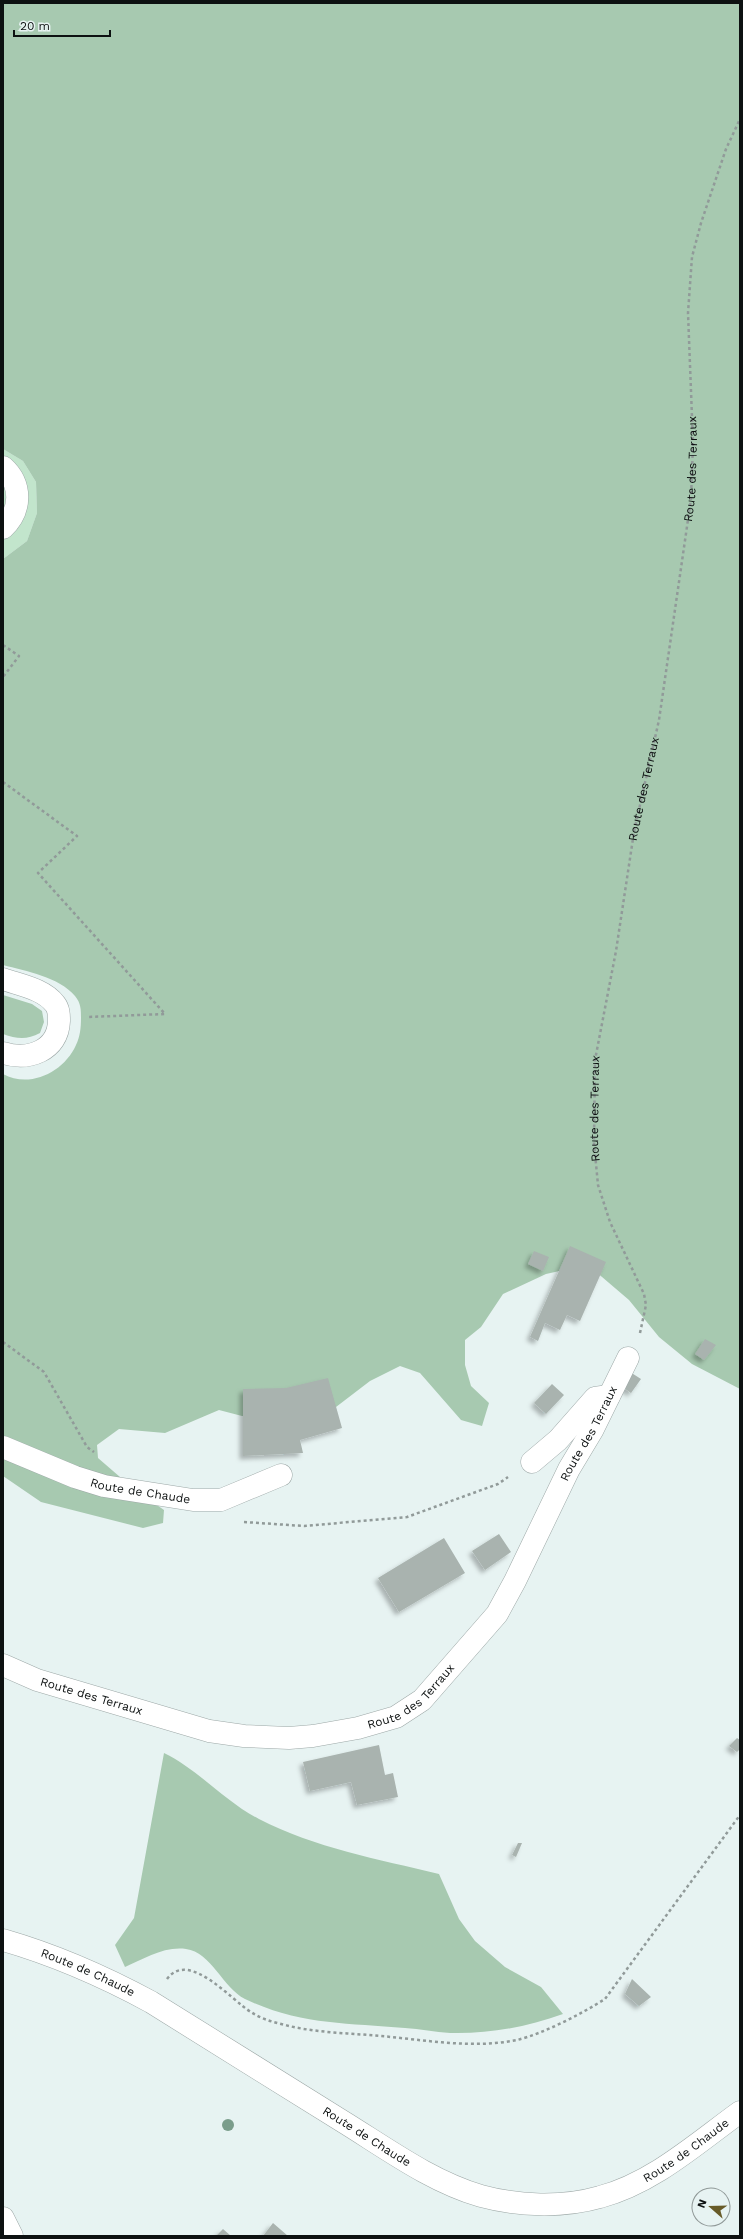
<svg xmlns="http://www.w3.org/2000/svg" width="743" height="2239" viewBox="0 0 743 2239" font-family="'Work Sans',sans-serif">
<defs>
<filter id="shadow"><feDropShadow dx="-3.5" dy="3.5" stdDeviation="2" flood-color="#0004"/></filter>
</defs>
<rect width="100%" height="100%" fill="#e7f3f2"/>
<path fill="#c2e5cc" d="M3,449l20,12 13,21 1,31 -10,28 -24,18z"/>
<path fill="#a7c9b0" d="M3,3h737v1386l-48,-25 -33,-27 -30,-37 -34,-29 -31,-1 -18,4 -43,20 -22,33 -16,13v25l6,21 18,17 -7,23 -21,-6 -41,-47 -20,-7 -30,15 -34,26 -70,10 -24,-1 -23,-6 -54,23 -46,-4 -22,16 1,13 37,32 29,20 -1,13 -20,5 -102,-26 -38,-26v-402c27,15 61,-2 73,-29 4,-8 5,-17 5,-27 0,-8 0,-15 -6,-22 -16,-19 -49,-25 -72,-31v-406l24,-18 10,-28 -1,-31 -13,-21 -20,-12z
M3,995l29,9 10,7 2,11 -4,11c-13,7 -23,6 -37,1z
M164,1753c35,17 60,48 95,66 56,29 119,40 180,55l20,45 16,22 30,26 36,20 22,27c-36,13 -74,20 -113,19 -15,-1 -30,-4 -45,-5 -59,-5 -105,-3 -160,-29 -22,-11 -34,-47 -59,-50 -22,-3 -42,10 -61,18l-10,-22 19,-27z"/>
<path fill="#a9b3af" filter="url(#shadow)" d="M570,1246l36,16 -26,59 -13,-6 -7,15 -15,-7 -7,18 -8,-4z
M534,1251l15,6 -6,14 -15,-7z
M705,1339l11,6 -12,15 -9,-6z
M630,1372l11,7 -10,14 -10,-7z
M328,1378l14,50 -42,12 3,13 -60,3v-67l43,-1z
M552,1384l12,11 -18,19 -12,-11z
M499,1534l12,18 -26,18 -13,-19z
M444,1538l21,35 -66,39 -21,-34z
M737,1738l3,2v9l-3,3 -8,-6z
M379,1745l6,30 8,-2 5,24 -41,8 -6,-23 -41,9 -7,-29z
M518,1843h4l-6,14 -4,-2z
M632,1979l19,18 -12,9 -14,-12z
M273,2223l15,13h-25z
M223,2229l8,7h-15z"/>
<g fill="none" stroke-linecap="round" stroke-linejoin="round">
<defs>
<g id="minor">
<path d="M3,467c19,17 19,43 0,61"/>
<path d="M3,979c17,6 41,10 52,25 4,5 4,11 4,17 -1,30 -31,40 -56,32"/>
<path id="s2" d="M3,1447l72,30 29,9 89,14h28l60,-25"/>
<path d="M532,1462l26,-22 37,-42 14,-2"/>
<path id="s3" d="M3,1665l34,15 172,51 35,5 45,2 24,-2 45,-8 38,-11 26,-17 75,-86 18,-33 54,-112 24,-40 35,-71"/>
<path id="s4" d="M3,1940c52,15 100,36 148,62 63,39 127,79 191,119 44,27 88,60 139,75 37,10 81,12 119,1 53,-14 97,-54 140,-85"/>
<path d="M3,2218l9,18"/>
</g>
</defs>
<use href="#minor" stroke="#9da8a7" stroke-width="23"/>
<g stroke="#919a99" stroke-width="2.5" stroke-dasharray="3 3" stroke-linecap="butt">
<path d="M3,645l16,11 -16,21"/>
<path d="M3,782l74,54 -39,37 127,141 -77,3"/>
<path id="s1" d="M640,1333l6,-28 -2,-11 -34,-72 -12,-37 -4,-42 1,-83 21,-109 18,-119 25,-112 32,-221 2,-56 -5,-130 4,-56 9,-34 25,-74 14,-30"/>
<path d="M3,1342l41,30 43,75 7,5"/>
<path d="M244,1522l60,4 103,-9 91,-33 10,-7"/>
<path d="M167,1979c22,-30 65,22 84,33 10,7 22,10 34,13 31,8 64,8 96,11 44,4 92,13 136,4 28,-7 64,-26 88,-41l135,-184"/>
</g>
<use href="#minor" stroke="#fff" stroke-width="22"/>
</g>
<circle fill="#7a9d8b" cx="228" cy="2125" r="6"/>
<g text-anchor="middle" stroke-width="3.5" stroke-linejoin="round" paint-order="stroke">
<g font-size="12" fill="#0d1111" stroke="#e7f3f2">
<text dy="4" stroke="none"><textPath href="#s1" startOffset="883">Route des Terraux</textPath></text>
<text dy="4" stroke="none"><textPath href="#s1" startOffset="559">Route des Terraux</textPath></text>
<text dy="4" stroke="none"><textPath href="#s1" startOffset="235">Route des Terraux</textPath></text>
<text dy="4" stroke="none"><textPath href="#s3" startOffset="754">Route des Terraux</textPath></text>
<text dy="4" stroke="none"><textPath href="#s2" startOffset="145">Route de Chaude</textPath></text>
<text dy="4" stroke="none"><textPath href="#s3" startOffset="430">Route des Terraux</textPath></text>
<text dy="4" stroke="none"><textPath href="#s3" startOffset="94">Route des Terraux</textPath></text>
<text dy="4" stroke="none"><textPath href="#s4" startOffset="91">Route de Chaude</textPath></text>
<text dy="4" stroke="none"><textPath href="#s4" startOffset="415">Route de Chaude</textPath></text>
<text dy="4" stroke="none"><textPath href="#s4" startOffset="763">Route de Chaude</textPath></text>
</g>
</g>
<rect width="743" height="2239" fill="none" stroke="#0d1111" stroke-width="8"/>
<g transform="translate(711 2207) rotate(290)"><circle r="19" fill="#e7f3f2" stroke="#909998"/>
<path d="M0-3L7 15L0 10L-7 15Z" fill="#675b28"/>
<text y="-6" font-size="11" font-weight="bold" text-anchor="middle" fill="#0d1111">N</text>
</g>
<path d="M14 30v6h96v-6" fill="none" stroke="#0d1111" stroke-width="2"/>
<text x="20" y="30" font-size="12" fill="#0d1111" stroke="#e7f3f2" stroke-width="3" paint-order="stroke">20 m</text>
</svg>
